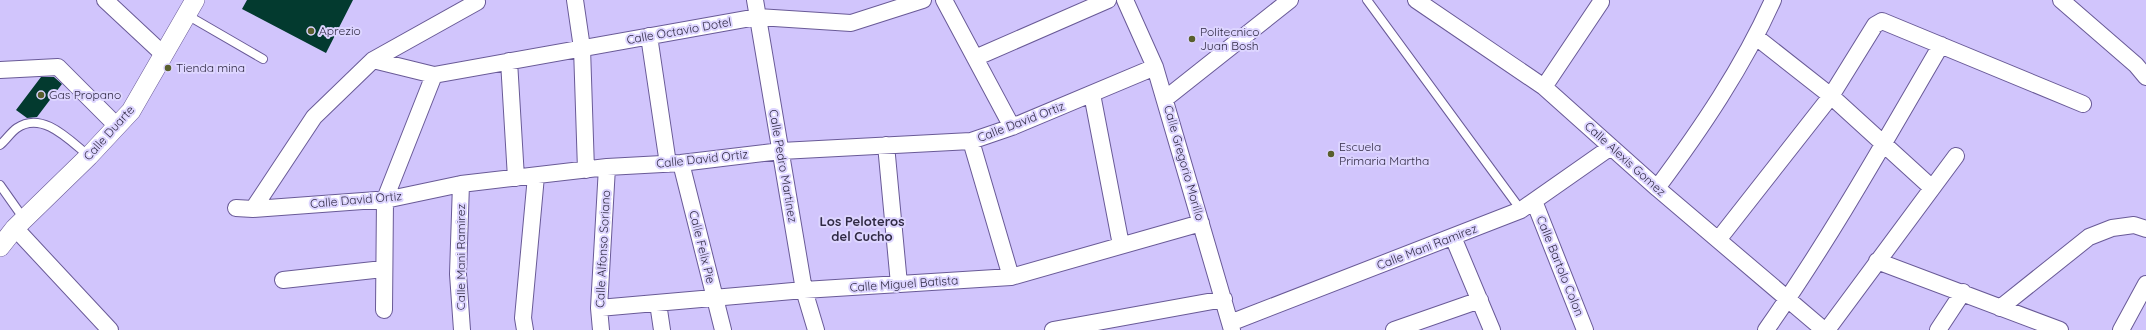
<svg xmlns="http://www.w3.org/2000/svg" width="2146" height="330" viewBox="0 0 2146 330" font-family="Quicksand,sans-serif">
<rect width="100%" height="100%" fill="#d1c5fc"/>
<path fill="#033a2f" d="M247,0h106l-27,53 -84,-44z
M41,77h13l8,7 -25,33 -10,1 -11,-8z"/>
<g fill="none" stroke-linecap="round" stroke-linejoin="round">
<defs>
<path id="service" d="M1367,0l154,210
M187,15l76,44
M0,145c6,-5 11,-13 17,-17 26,-18 54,14 72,28
M0,185l24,34"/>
<path id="minor" d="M105,0l59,55
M575,0l7,48 4,122
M755,0l49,290 12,40
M944,0l68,127
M1125,0l30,67 77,263
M1416,0l128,87 113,101 167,142
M2061,0l75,65 10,12
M649,36l19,128
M1756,37l75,59 101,92
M975,58l133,-58
M373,60l61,15 323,-58 94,6 72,-23
M509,61l7,117
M0,70l58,-3 59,59
M1544,87l57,-85
M1092,94l29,151
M1165,99l125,-99
M971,141l40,136
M886,145l13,139
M681,163l42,167
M461,184l-3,90 4,56
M1657,188c44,-59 86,-121 116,-188
M1534,201l51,129
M236,208l17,1 137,-10 71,-15 146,-17 74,-4 100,-12 190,-10 41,-14 143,-60
M253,209l61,-92 59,-57 104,-58
M15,228l95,102
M1453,237l39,93
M1718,240l113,-144 44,-71 7,-4 201,83
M1877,261l183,69
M283,280l100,-11
M658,303l4,27
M599,308l205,-18 207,-13 190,-54
M2000,308l89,-71 23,-9 22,-3 12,4
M384,310l1,-111 49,-124
M1230,323l291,-113 90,-63
M525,330l-2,-12 13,-142
M601,330l-2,-22 8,-141
M1053,330l171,-31
M1394,330l86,-30
M1766,330c64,-91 119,-189 175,-285
M1827,330l129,-174
M1938,330l25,-38
M2121,330l25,-46"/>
<path id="tertiary" d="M0,247l15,-19 74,-72 42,-45 64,-111"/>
</defs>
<use href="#service" stroke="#695a97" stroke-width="10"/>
<use href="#minor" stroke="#695a97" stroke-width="18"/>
<use href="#tertiary" stroke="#695a97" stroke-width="20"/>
<use href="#service" stroke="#fff" stroke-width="8"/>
<use href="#minor" stroke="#fff" stroke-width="16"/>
<use href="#tertiary" stroke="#fff" stroke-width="19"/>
</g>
<g fill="#595f2d" stroke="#ddd5ff" stroke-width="1.5">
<circle cx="311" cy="31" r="4"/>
<circle cx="1192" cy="39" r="4"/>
<circle cx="168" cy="68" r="4"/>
<circle cx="41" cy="95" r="4"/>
<circle cx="1331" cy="154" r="4"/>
</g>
<g text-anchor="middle" stroke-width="4" stroke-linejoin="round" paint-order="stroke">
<g font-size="12" fill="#2f2943" stroke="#ddd5ff" text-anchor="start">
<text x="319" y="35">Aprezio</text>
<text x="1200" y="36">Politecnico<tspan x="1200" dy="14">Juan Bosh</tspan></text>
<text x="176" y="72">Tienda mina</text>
<text x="49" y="99">Gas Propano</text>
<text x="1339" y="151">Escuela<tspan x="1339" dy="14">Primaria Martha</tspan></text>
</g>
<g font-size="12" fill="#2f2943" stroke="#ddd5ff">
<text transform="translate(679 31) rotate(-10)" y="4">Calle Octavio Dotel</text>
<text transform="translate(1021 122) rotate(-21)" y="4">Calle David Ortiz</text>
<text transform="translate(109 133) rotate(-48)" y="4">Calle Duarte</text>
<text transform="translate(702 159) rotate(-6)" y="4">Calle David Ortiz</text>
<text transform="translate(1625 159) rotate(42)" y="4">Calle Alexis Gomez</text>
<text transform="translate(1184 163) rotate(74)" y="4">Calle Gregorio Morillo</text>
<text transform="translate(783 166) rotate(80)" y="4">Calle Pedro Martinez</text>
<text transform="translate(356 200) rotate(-5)" y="4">Calle David Ortiz</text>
<text transform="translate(702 247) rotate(76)" y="4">Calle Felix Pie</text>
<text transform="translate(1427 247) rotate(-21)" y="4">Calle Mani Ramirez</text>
<text transform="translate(603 249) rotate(-87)" y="4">Calle Alfonso Soriano</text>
<text transform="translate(461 257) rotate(-90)" y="4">Calle Mani Ramirez</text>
<text transform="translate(1560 266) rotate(68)" y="4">Calle Bartolo Colon</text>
<text transform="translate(904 284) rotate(-4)" y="4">Calle Miguel Batista</text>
</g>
<g font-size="13" font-weight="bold" fill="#2f2943" stroke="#ddd5ff">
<text x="862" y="226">Los Peloteros<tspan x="862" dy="15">del Cucho</tspan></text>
</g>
</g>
</svg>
